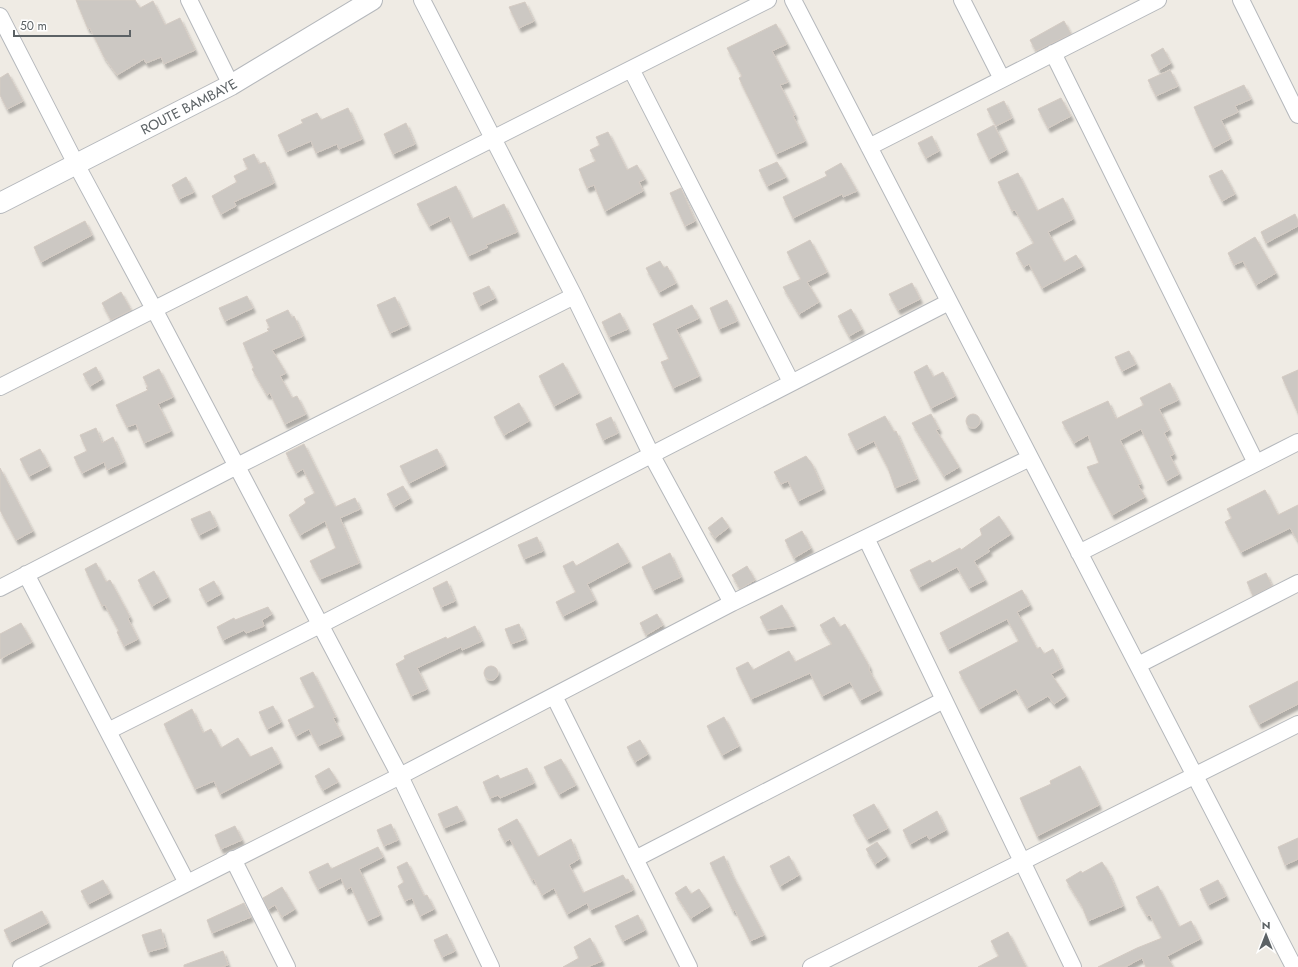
<svg xmlns="http://www.w3.org/2000/svg" width="1298" height="967" viewBox="0 0 1298 967" font-family="Jost,sans-serif">
<defs>
<filter id="shadow"><feDropShadow dx="2.5" dy="4.5" stdDeviation="1" flood-color="#0004"/></filter>
</defs>
<rect width="100%" height="100%" fill="#efebe4"/>
<path fill="#ccc8c3" stroke="#d4cbc3" filter="url(#shadow)" d="M76,0h59l5,8 13,-7 12,24 15,-7 15,32 -31,14 -3,-7 -15,6 -2,-4 -27,16 -13,-18 -14,-29 -2,1z
M525,2l9,19 -15,7 -10,-21z
M1064,21l7,13 -35,17 -6,-11z
M776,24l11,20 -15,7 16,31 -8,3 15,30 -2,1 12,25 -29,13 -37,-76 3,-2 -15,-28z
M1163,48l8,15 -12,7 -8,-15z
M1170,70l8,16 -22,10 -8,-16z
M8,73l15,28 -16,8 -7,-14v-17z
M1244,85l7,14 -16,7 3,6 -17,8 9,19 -17,9 -19,-41z
M1061,98l10,18 -23,12 -10,-19z
M1004,101l8,17 -16,8 -9,-17z
M348,108l14,31 -23,10 -2,-5 -21,9 -5,-12 -25,11 -8,-17 25,-12 -2,-3 16,-7 4,7z
M406,123l9,21 -22,10 -9,-20z
M994,125l12,25 -17,9 -12,-25z
M608,132l19,38 10,-5 8,14 -6,3 4,9 -38,20 -11,-26 -7,3 -8,-19 17,-8 -6,-11 10,-5 -4,-8z
M932,136l7,15 -13,7 -8,-15z
M254,154l5,10 6,-2 9,21 -40,19 2,4 -15,8 -9,-18 25,-14 -3,-6 14,-7 -5,-10z
M777,162l9,15 -19,9 -8,-16z
M841,163l16,28 -14,6 -1,-3 -49,24 -10,-21 44,-21 -2,-4z
M1222,170l13,24 -13,7 -13,-25z
M1018,173l19,38 26,-13 10,21 -25,13 16,30 12,-7 7,11 -41,22 -13,-24 -5,3 -8,-14 18,-10 -19,-33 -3,1 -14,-29z
M186,177l8,15 -15,7 -7,-14z
M456,186l16,33 32,-15 13,28 -31,13 2,2 -20,9 -19,-40 -20,10 -12,-22z
M681,188l14,33 -10,5 -15,-33z
M1295,214l3,7v5l-32,17 -5,-11z
M85,221l7,14 -51,27 -7,-15z
M1255,237l21,36 -20,12 -13,-24 -9,4 -6,-12z
M810,240l17,32 -20,10 12,20 -20,12 -16,-27 18,-8 -14,-27z
M660,261l4,7 3,-2 9,17 -17,9 -13,-24z
M912,283l8,16 -22,11 -9,-16z
M489,286l6,12 -16,8 -6,-13z
M121,292l10,18 -20,10 -9,-17z
M247,296l6,12 -28,13 -6,-13z
M395,297l13,28 -18,8 -13,-28z
M727,300l10,21 -18,8 -9,-21z
M692,305l7,13 -23,11 23,47 -26,12 -12,-26 8,-3 -16,-35z
M851,309l11,20 -13,7 -11,-20z
M288,310l4,8 2,-2 9,20 -31,14 14,23 -6,3 12,22 5,-2 9,18 -21,10 -15,-31 -3,2 -15,-26 2,-1 -11,-25 26,-12 -2,-2 3,-1 -4,-8z
M620,313l8,16 -19,8 -7,-15z
M1129,351l7,13 -14,7 -7,-14z
M563,363l16,30 -25,13 -15,-30z
M927,365l6,12 10,-5 12,24 -24,12 -17,-36z
M96,367l6,12 -12,7 -7,-12z
M159,369l14,28 -15,7 13,27 -27,12 -8,-19 -9,3 -11,-22 32,-15 -2,-2 2,-1 -5,-10z
M1298,370v43l-16,-36z
M1170,383l8,17 -19,9 10,21 -5,3 10,21 -4,2 9,18 -13,7 -25,-52 -21,11 21,44 -3,1 7,12 -33,18 -25,-48 12,-4 -11,-28 -14,8 -12,-21 46,-21 8,18 28,-14 -4,-7z
M519,403l10,18 -25,14 -10,-18z
M931,414l8,15 -3,1 23,37 -15,9 -32,-53z
M966 421a7 7 0 1 1 14 0a7 7 0 1 1-14 0Z
M885,416l9,16 2,-1 21,48 -22,9 -7,-20 -14,-27 -18,9 -8,-16z
M611,417l7,16 -15,7 -7,-16z
M96,428l6,15 11,-6 11,25 -17,8 -3,-8 -22,11 -8,-16 13,-6 -7,-16z
M304,444l31,63 20,-9 5,11 -20,9 19,45 -39,16 -10,-18 26,-13 -11,-27 -25,14 -11,-20 17,-12 -2,-4 11,-6 -12,-24 -7,4 -10,-20z
M40,449l9,17 -20,10 -9,-17z
M437,449l8,16 -36,18 -9,-17z
M806,456l6,8 11,25 -25,12 -10,-20 -7,3 -7,-12z
M0,468l33,63 -17,9 -16,-30z
M403,486l7,12 -16,9 -7,-13z
M1265,490l13,25 20,-10v36l-8,-13 -49,24 -16,-30 7,-4 -5,-9z
M210,511l7,15 -18,9 -8,-16z
M999,516l12,18 -23,15 2,2 -16,10 11,19 -16,8 -12,-21 -38,20 -9,-17 20,-10 2,3 28,-15 1,2 21,-15 -2,-6z
M722,517l7,10 -14,11 -7,-10z
M802,531l9,17 -17,10 -9,-18z
M537,537l6,14 -19,8 -6,-14z
M618,543l11,19 -42,22 8,16 -32,16 -7,-14 20,-10 -13,-26 10,-5 3,5z
M670,553l11,24 -28,13 -11,-23z
M96,563l10,19 4,-2 20,37 -2,2 10,20 -14,7 -7,-14 2,-1 -14,-26 -3,1 -17,-37z
M747,566l8,14 -15,9 -8,-14z
M154,571l14,26 -16,9 -14,-26z
M1266,573l6,13 -19,10 -6,-14z
M214,581l7,13 -15,8 -7,-13z
M447,581l8,20 -14,6 -8,-19z
M1022,590l8,15 -13,7 20,37 3,-2 4,7 9,-5 9,19 -11,6 15,22 -12,8 -6,-8 -21,12 -11,-19 -37,20 -20,-37 60,-31 -12,-22 -59,30 -8,-16z
M782,605l12,21 -27,4 -7,-13z
M268,607l4,7 -10,6 2,6 -18,7 -2,-3 -21,10 -6,-13 17,-9 1,2z
M657,614l6,11 -17,10 -6,-12z
M834,617l6,10 5,-3 24,42v4l11,20 -20,10 -10,-18 -28,14 -12,-23 -59,26 -15,-31 12,-6 5,8 36,-19 6,11 37,-18 -12,-19z
M21,623l11,19 -32,17v-25z
M519,624l6,15 -14,5 -6,-15z
M475,626l7,15 -20,9 -1,-3 -44,21 10,21 -16,7 -15,-32 9,-5 -1,-3 42,-19 1,2z
M484 673a7 7 0 1 1 14 0a7 7 0 1 1-14 0Z
M313,672l23,45 -3,1 9,17 -24,11 -9,-17 -13,7 -8,-16 27,-13 -15,-29z
M1298,681v23l-39,20 -10,-18z
M273,706l8,16 -14,7 -8,-17z
M192,709l11,24 8,-4 10,19 17,-10 12,19 22,-10 8,16 -60,31 -6,-13 -19,8 -31,-65z
M724,717l15,29 -17,9 -15,-29z
M640,740l8,14 -13,8 -8,-15z
M561,759l15,26 -17,9 -15,-27z
M1080,766l19,39 -62,31 -17,-38 31,-14 -1,-3z
M329,768l9,14 -15,8 -8,-14z
M527,768l7,15 -34,15 -2,-3 -8,3 -7,-16 15,-7 2,4z
M874,804l14,24 -21,11 -14,-24z
M457,806l7,14 -20,8 -6,-14z
M937,811l9,19 -17,9 -2,-4 -17,9 -7,-14z
M517,819l21,38 33,-18 8,20 -10,6 14,28 40,-18 3,5 2,-1 5,11 -43,20 -3,-7 -20,11 -13,-26 -12,7 -8,-16 -2,1 -22,-41 -5,3 -7,-13z
M391,824l7,16 -14,6 -7,-16z
M235,826l7,14 -21,9 -6,-14z
M1298,838v21l-13,6 -7,-18z
M877,842l10,14 -12,8 -9,-15z
M378,847l5,10 -24,12 21,46 -13,6 -16,-34 -5,3 -5,-12 -23,11 -9,-17 19,-9 3,6z
M724,856l7,17 33,62 -14,6 -15,-31 -2,1 -23,-48z
M789,856l10,19 -19,11 -10,-20z
M407,862l17,34 3,-1 7,14 -14,7 -8,-18 -7,3 -7,-15 6,-4 -7,-15z
M1102,862l7,11 14,33 -35,15 -6,-15 -16,-26 15,-9 1,2z
M103,880l7,13 -22,11 -7,-13z
M1218,880l8,16 -18,9 -8,-16z
M686,886l5,8 8,-5 11,17 -19,12 -16,-25z
M1158,886l21,41 12,-6 9,18 -33,17 6,11h-27l-4,-9 -17,9h-27l39,-19 25,-10 -12,-23 -3,1 -11,-19z
M282,887l13,22 -13,8 -7,-12 -7,4 -5,-11z
M244,903l7,14 -39,16 -5,-13z
M42,911l6,12 -38,19 -6,-12z
M638,915l7,15 -22,11 -8,-15z
M161,929l5,18 -18,5 -6,-17z
M1008,932l18,35h-48l21,-11 -8,-15z
M447,934l8,17 -13,6 -8,-17z
M590,938l12,23 -15,6h-24l16,-9 -5,-11z
M223,951l5,14 -7,2h-37v-2z"/>
<g fill="none" stroke-linecap="round" stroke-linejoin="round">
<defs>
<path id="minor" d="M189,0l42,85
M422,0l152,296 77,158 81,149
M793,0l501,967
M962,0l40,79
M1241,0l57,115
M0,16l76,148 78,145 246,467 91,191
M1053,53l203,410
M631,69l160,313
M869,147l289,-147
M0,387l768,-387
M866,538l207,429
M1079,553l219,-111
M26,574l161,309
M0,588l237,-122 337,-170
M1138,665l160,-82
M554,696l135,271
M108,731l212,-106 629,-323
M233,859l54,108
M635,859l309,-159
M21,967l379,-191 332,-173 298,-145
M811,967l487,-243"/>
<g id="tertiary">
<path id="s1" d="M0,203l231,-118 141,-85"/>
</g>
</defs>
<use href="#minor" stroke="#b5b8bc" stroke-width="18"/>
<use href="#tertiary" stroke="#b5b8bc" stroke-width="22"/>
<use href="#minor" stroke="#fff" stroke-width="16"/>
<use href="#tertiary" stroke="#fff" stroke-width="20"/>
</g>
<g text-anchor="middle" stroke-width="3" stroke-linejoin="round" paint-order="stroke">
<g font-size="14" fill="#5c6265" stroke="#fff">
<text dy="5" stroke="none"><textPath href="#s1" startOffset="212">ROUTE BAMBAYE</textPath></text>
</g>
</g>
<g transform="translate(1266 935)" stroke="#ffffff" stroke-width="3" paint-order="stroke">
<path d="M0-3L7 15L0 10L-7 15Z" fill="#5c6265"/>
<text y="-6" font-size="11" font-weight="bold" text-anchor="middle" fill="#5c6265">N</text>
</g>
<path d="M14 30v6h116v-6" fill="none" stroke="#5c6265" stroke-width="2"/>
<text x="20" y="30" font-size="12" fill="#5c6265" stroke="#ffffff" stroke-width="3" paint-order="stroke">50 m</text>
</svg>
